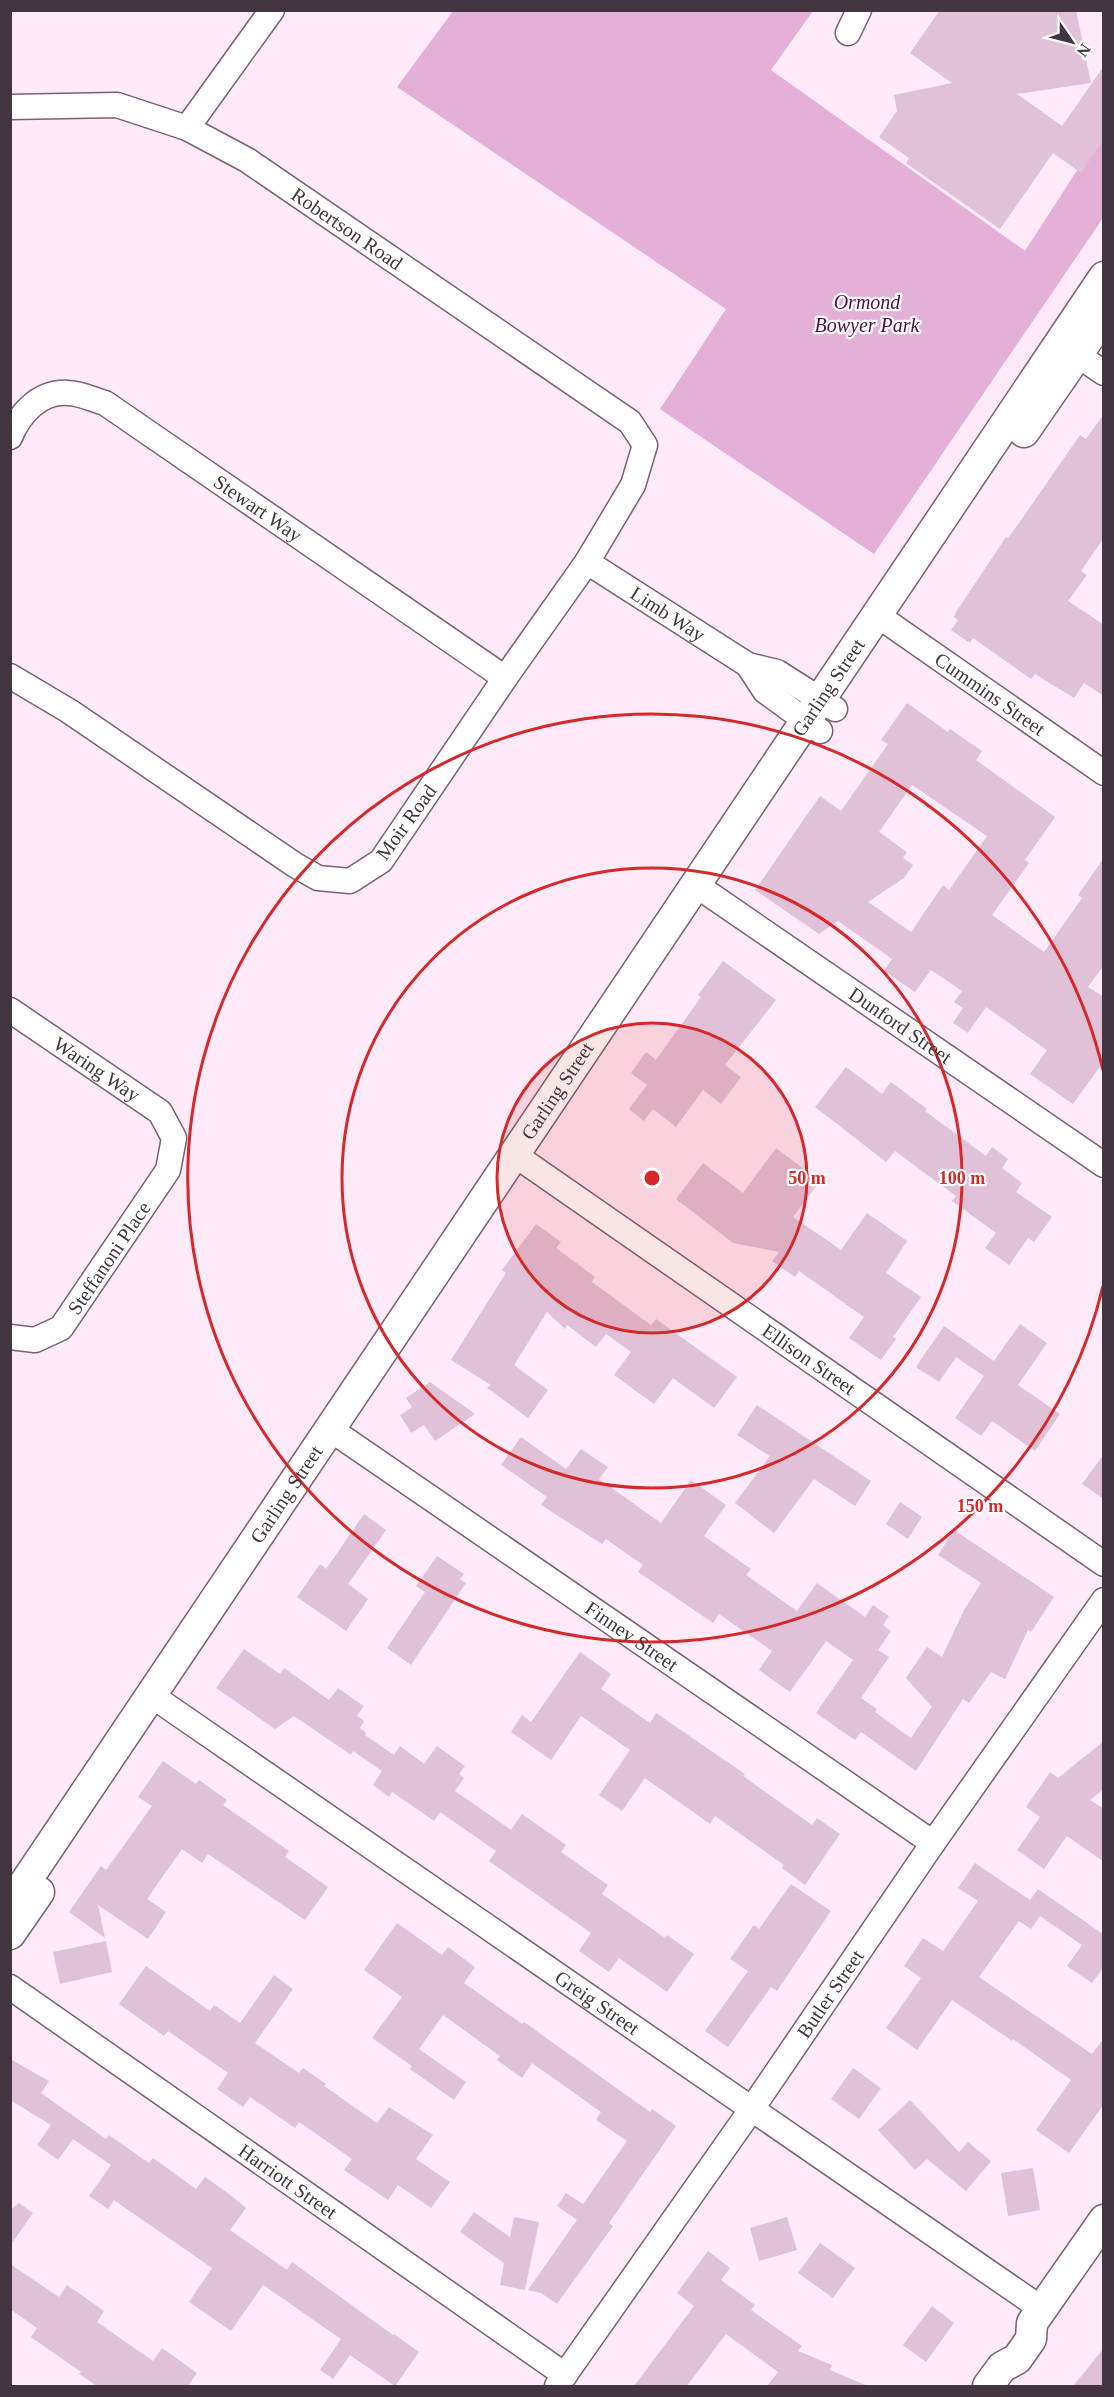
<svg xmlns="http://www.w3.org/2000/svg" width="1114" height="2397" viewBox="0 0 1114 2397" font-family="Georgia,serif">
<rect width="100%" height="100%" fill="#feeaf8"/>
<path fill="#e4b0d7" d="M453,11h360l-42,59 254,181 78,-121v88l-229,336 -214,-145 66,-100 -329,-222z"/>
<path fill="#e0c1d8" fill-rule="evenodd" d="M940,10h136l15,73 -74,11 45,32 42,-60v73l-23,34 -28,-20 -53,76 -94,-66 3,-5 -30,-21 18,-26 -3,-16 58,-12 -42,-30z
M1104,414v124l-23,33 6,4 -19,26 36,24v71l-20,-13 -10,15 -39,-24 -4,5 -58,-41 -3,5 -19,-13 7,-10 -4,-3 2,-5 50,-75 2,1 11,-15 61,-88 6,4z
M907,703l41,29 2,-3 32,22 -6,9 79,57 -30,43 4,3 -37,52 52,37 38,-54 -4,-3 26,-37v107l-16,22 16,10v64l-31,43 -43,-30 17,-24 -61,-43 -18,26 -15,-10 10,-15 -9,-6 8,-11 -31,-21 -16,22 -31,-21 8,-12 -54,-38 -19,13 -64,-44 65,-94 21,15 47,-67 -7,-4zM912,785l75,51 -38,54 -6,-5 -32,47 -43,-30 36,-24 9,-13 -10,-7 4,-6 -28,-20z
M723,961l53,39 -51,65 16,12 -20,27 -18,-14 -27,37 -23,-18 -9,12 -15,-12 18,-24 -16,-12 15,-21 10,8 45,-63 -3,-2z
M846,1067l36,27 9,-12 36,27 -2,2 61,45 6,-9 16,12 -6,9 20,15 -6,9 36,25 -18,25 -6,-4 -19,27 -24,-17 11,-15 -44,-32 4,-5 -61,-45 -9,11 -71,-55z
M776,1148l44,33 -27,36 48,33 26,-37 40,28 -21,32 35,24 -28,40 3,2 -15,21 -32,-22 15,-21 -65,-46 -4,6 -23,-16 7,-9 -46,-9 -57,-44 27,-36 40,30z
M536,1224l25,18 -5,6 39,29 -3,5 59,43 5,-6 81,58 -23,31 -41,-30 -19,26 -40,-29 17,-23 -25,-18 -10,13 -29,-22 -2,4 -18,-17 -33,53 34,25 -20,28 -41,-30 4,-3 -40,-25 55,-87 -4,-3z
M1020,1324l27,19 -29,42 42,29 -25,37 -43,-30 -11,15 -26,-18 29,-42 -28,-19 -17,25 -23,-15 28,-41 50,35z
M430,1382l45,32 -40,27 -11,-16 -13,8 -11,-18 12,-8 -6,-9z
M757,1405l114,76 -16,25 -41,-27 -40,54 -39,-30 35,-47 -33,-21z
M521,1437l45,32 15,-20 27,18 -9,12 62,44 30,-43 35,25 -22,31 47,33 -5,6 51,36 20,-28 48,34 8,-12 16,11 -6,9 8,6 -13,19 11,7 -28,41 16,11 -2,3 36,26 21,-31 -26,-29 21,-31 15,10 22,-47 17,-27 -43,-28 16,-25 100,67 -23,35 -3,-2 -23,49 -14,-7 -22,31 -6,-4 -47,72 -55,-39 -6,8 -39,-27 37,-53 -27,-19 -36,51 -31,-22 13,-19 -53,-37 -6,9 -75,-51 5,-7 -37,-26 -4,5 -61,-39 6,-8 -46,-32z
M1104,1454v45l-22,-15z
M900,1502l22,15 -14,22 -22,-15z
M364,1514l22,16 -38,54 20,15 -22,32 -49,-34 23,-33 6,5z
M437,1556l27,18 -4,5 6,4 -55,82 -24,-17 38,-56 -9,-6z
M244,1649l36,25 4,-6 45,32 9,-12 26,18 -7,10 7,5 -4,7 6,5 -1,2 29,20 6,-9 24,18 13,-18 28,20 -6,8 5,4 -9,13 56,39 11,-16 44,31 -5,7 47,33 -6,9 63,44 2,-3 27,19 -27,38 -48,-34 -10,14 -30,-21 12,-18 -102,-72 7,-10 -56,-39 -6,9 -42,-29 -3,5 -16,-12 9,-14 -29,-20 -2,4 -57,-39 -19,13 -59,-41z
M580,1652l31,22 -10,15 49,34 6,-10 89,61 -2,2 69,49 5,-7 23,16 -35,51 -23,-17 2,-3 -69,-49 -5,8 -65,-46 -23,33 -23,-16 31,-45 -49,-34 -30,44 -40,-28 11,-17 9,7z
M1104,1741v48l-14,11 14,9v53l-37,-26 -23,33 -27,-19 23,-33 -14,-10 24,-35 8,6z
M163,1761l33,23 3,-4 28,20 -4,5 66,46 -4,6 43,30 -23,33 -97,-66 -6,9 -20,-14 -35,50 19,13 -18,27 -50,-34 7,33 -36,-26 32,-46 5,4 46,-64 -14,-9z
M975,1863l55,37 8,-11 66,46v32l-12,16 -25,-17 15,-21 -42,-29 -9,13 -12,-8 -40,56 113,77 12,-16v66l-35,49 -33,-23 35,-50 -58,-41 -1,2 -60,-41 -35,50 -31,-22 35,-50 -17,-12 19,-28 20,13 35,-50 -20,-13z
M791,1884l40,27 -54,80 -6,-4 -43,60 -23,-16 43,-60 -18,-12 24,-34 5,4z
M397,1923l45,32 6,-8 27,20 -11,16 58,41 2,-2 126,90 2,-3 24,17 -67,97 4,3 -56,78 -16,-11 -13,-3 49,-70 -20,-14 9,-13 17,11 44,-63 -31,-21 5,-8 -69,-49 -10,15 -25,-18 3,-4 -57,-41 -24,34 47,33 -12,18 -44,-31 2,-3 -40,-28 30,-41 -38,-27z
M106,1941l6,31 -52,12 -7,-32z
M146,1966l64,45 4,-6 26,18 34,-48 19,14 -38,54 44,30 4,-5 23,16 -2,2 53,37 12,-16 44,28 -17,24 34,23 -19,26 -33,-23 -10,15 -44,-30 8,-11 -53,-37 -4,6 -45,-31 -7,10 -26,-18 11,-16 -60,-42 -4,5 -45,-32z
M10,2059l39,22 -8,12 65,46 3,-4 40,28 4,-5 43,31 9,-12 24,17 17,14 -16,22 57,40 5,-8 101,73 1,-1 25,18 -24,34 -45,-31 -17,24 -13,-9 21,-31 -78,-54 -32,46 -42,-29 23,-34 -98,-68 -6,9 -19,-13 22,-31 -38,-26 -15,21 -21,-15 14,-20 -41,-25z
M853,2068l28,20 -22,31 -28,-20z
M910,2100l49,52 9,-10 23,19 -25,30 -39,-32 -12,11 -37,-40z
M1033,2168l7,42 -32,6 -7,-43z
M19,2203l14,10 -23,33v-36z
M474,2212l36,25 4,-20 25,5 -14,68 -25,-5 4,-22 -44,-31z
M787,2217l10,33 -38,11 -9,-33z
M820,2243l35,25 -22,30 -35,-25z
M708,2251l22,17 -9,12 34,25 -4,5 51,36 -4,5 34,14 -2,5 38,16h-101l11,-14 -52,-38 -39,52h-53l60,-80 -17,-13z
M10,2264l49,33 8,-12 37,26 -7,11 56,39 9,-13 35,25 -9,13h-91l-18,-12 2,-2 -50,-35 6,-9 -27,-19z
M932,2306l22,17 -28,39 -23,-17z
M1104,2348v38h-31z"/>
<g fill="none" stroke-linecap="round" stroke-linejoin="round">
<defs>
<g id="minor">
<path d="M848,33l11,-23"/>
<path id="s1" d="M10,107l107,-2 70,23 60,32 383,262 15,23 -12,40 -46,77 -82,116 -124,183 -31,20 -32,-3 -23,-13 -226,-154 -59,-35"/>
<path d="M187,128l85,-118"/>
<path d="M1064,346l40,27"/>
<path id="s2" d="M10,437c10,-24 30,-46 58,-44 12,0 26,7 37,10l400,275"/>
<path id="s3" d="M587,562l161,103 29,7 58,37"/>
<path id="s4" d="M877,615l227,158"/>
<path d="M748,665l17,26 55,40"/>
<path id="s5" d="M696,885l408,280"/>
<path id="s6" d="M10,1010l150,102 14,26 -6,32 -107,158 -26,12 -25,-3"/>
<path id="s7" d="M515,1155l589,409"/>
<path id="s8" d="M330,1429l603,414"/>
<path id="s9" d="M151,1695l891,614"/>
<path id="s10" d="M10,1987l555,388"/>
<path id="s11" d="M557,2386l194,-276 182,-267 171,-243"/>
</g>
<g id="tertiary">
<path d="M1024,432l80,-116"/>
<path id="s12" d="M10,1905l1094,-1628"/>
<path d="M10,1934l29,-42"/>
<path d="M988,2386l14,-19 15,-8 14,-20 1,-16 72,-103"/>
</g>
</defs>
<use href="#minor" stroke="#7b5f74" stroke-width="27"/>
<use href="#tertiary" stroke="#7b5f74" stroke-width="33"/>
<use href="#minor" stroke="#fff" stroke-width="24"/>
<use href="#tertiary" stroke="#fff" stroke-width="30"/>
</g>
<circle cx="652" cy="1178" r="155" fill="#d62828" fill-opacity=".12"/>
<g fill="none" stroke="#d62828" stroke-width="3">
<circle cx="652" cy="1178" r="155"/>
<circle cx="652" cy="1178" r="310"/>
<path d="M1103 1286A464 464 0 1 1 1103 1070"/>
</g>
<g text-anchor="middle" stroke-width="4.5" stroke-linejoin="round" paint-order="stroke">
<g font-size="20" fill="#42353f" stroke="#fff">
<text dy="7" stroke="none"><textPath href="#s1" startOffset="370">Robertson Road</textPath></text>
<text dy="7" stroke="none"><textPath href="#s2" startOffset="302">Stewart Way</textPath></text>
<text dy="7" stroke="none"><textPath href="#s3" startOffset="96">Limb Way</textPath></text>
<text dy="7" stroke="none"><textPath href="#s12" startOffset="1467">Garling Street</textPath></text>
<text dy="7" stroke="none"><textPath href="#s4" startOffset="138">Cummins Street</textPath></text>
<text transform="translate(406 822) rotate(-54)" y="7">Moir Road</text>
<text dy="7" stroke="none"><textPath href="#s5" startOffset="248">Dunford Street</textPath></text>
<text dy="7" stroke="none"><textPath href="#s6" startOffset="105">Waring Way</textPath></text>
<text dy="7" stroke="none"><textPath href="#s12" startOffset="981">Garling Street</textPath></text>
<text transform="translate(109 1258) rotate(-56)" y="7">Steffanoni Place</text>
<text dy="7" stroke="none"><textPath href="#s7" startOffset="358">Ellison Street</textPath></text>
<text dy="7" stroke="none"><textPath href="#s12" startOffset="495">Garling Street</textPath></text>
<text dy="7" stroke="none"><textPath href="#s8" startOffset="366">Finney Street</textPath></text>
<text dy="7" stroke="none"><textPath href="#s11" startOffset="478">Butler Street</textPath></text>
<text dy="7" stroke="none"><textPath href="#s9" startOffset="542">Greig Street</textPath></text>
<text dy="7" stroke="none"><textPath href="#s10" startOffset="339">Harriott Street</textPath></text>
</g>
<g font-size="20" font-style="italic" fill="#500e45" stroke="#fff">
<text x="867" y="309">Ormond<tspan x="867" dy="23">Bowyer Park</tspan></text>
</g>
</g>
<circle cx="652" cy="1178" r="9" fill="#d62828" stroke="#fff" stroke-width="3"/>
<g font-size="18" text-anchor="middle" font-weight="bold" fill="#d62828" stroke="#fff" stroke-width="4.5" stroke-linejoin="round" paint-order="stroke">
<text x="807" y="1184">50 m</text>
<text x="962" y="1184">100 m</text>
<text x="980" y="1512">150 m</text>
</g>
<rect width="1114" height="2397" fill="none" stroke="#42353f" stroke-width="24"/>
<g transform="translate(1072 42) rotate(125)" stroke="#ffffff" stroke-width="4.5" paint-order="stroke">
<path d="M0-4.5L10 22L0 15L-10 22Z" fill="#42353f"/>
<text y="-9" font-size="16" font-weight="bold" text-anchor="middle" fill="#42353f">N</text>
</g>
</svg>
